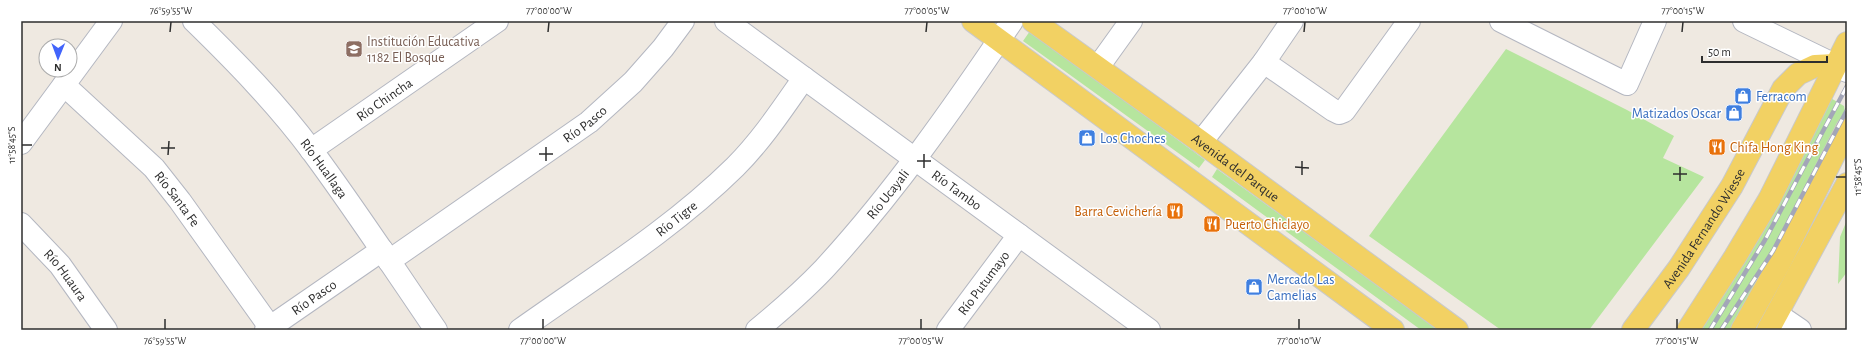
<svg xmlns="http://www.w3.org/2000/svg" width="1868" height="351" viewBox="0 0 1868 351" font-family="'Alegreya Sans',sans-serif">
<rect width="100%" height="100%" fill="#efe9e1"/>
<path fill="#b6e59e" d="M1030,31l175,129 -6,8 -176,-127z
M1506,49l121,61 47,26 -11,22 41,19 -115,153h-88l-132,-94z
M1829,97l15,9 1,6 -73,149 -37,69h-40z
M1217,169l223,161h-19l-209,-153z
M1847,220v52l-9,12 2,-47z"/>
<g fill="none" stroke-linecap="round" stroke-linejoin="round">
<defs>
<g id="minor">
<path id="s1" d="M194,21c42,41 83,83 118,130 43,58 83,119 124,179"/>
<path id="s2" d="M726,21l423,309"/>
<path d="M1501,21l126,63 28,-63"/>
<path d="M1744,21l103,50"/>
<path d="M1264,62l69,48 6,3 5,-2 65,-90"/>
<path d="M1098,67l33,-46"/>
<path id="s3" d="M64,85l90,83 26,33 92,129"/>
<path d="M1201,142l63,-80 28,-41"/>
<path d="M21,143l90,-122"/>
<path id="s4" d="M311,150l186,-129"/>
<path id="s5" d="M21,224l39,41 46,65"/>
<path id="s6" d="M389,261l200,-139 44,-40 30,-34 20,-27"/>
<path d="M1778,315l22,15"/>
<path id="s7" d="M266,330l116,-80"/>
<path id="s8" d="M520,330c73,-52 151,-100 215,-163 27,-27 48,-59 69,-89"/>
<path id="s9" d="M757,330c23,-19 46,-39 67,-61 70,-76 130,-162 188,-248"/>
<path id="s10" d="M948,330l71,-95"/>
</g>
<g id="major">
<path d="M973,21l420,309"/>
<path id="s11" d="M1033,21l168,121 256,188"/>
<path id="s12" d="M1633,330l46,-62 53,-82 51,-97 15,-15 17,-8 21,-1"/>
<path d="M1688,330l47,-73 34,-57 78,-157"/>
<path d="M1742,330l37,-66 68,-135"/>
<path d="M1768,330l79,-146"/>
</g>
</defs>
<use href="#minor" stroke="#b4b7c1" stroke-width="24"/>
<use href="#major" stroke="#c9c9c9" stroke-width="24"/>
<use href="#minor" stroke="#fff" stroke-width="22"/>
<use href="#major" stroke="#f2d163" stroke-width="22"/>
<defs>
<path id="rail" d="M1710,330l55,-90 82,-154
M1721,330l52,-79 74,-141"/>
</defs>
<use href="#rail" stroke="#a3a6b8" stroke-width="4.5"/>
<use href="#rail" stroke="#fff" stroke-width="3" stroke-dasharray="9" stroke-linecap="butt"/>
</g>
<path fill="none" stroke="#2e2e2e" stroke-width="1.5" d="M170,32l1,-10M548,32l1,-10M926,32l1,-10M1304,32l1,-10M1682,32l1,-10M22,145h10M161,148h14M539,154h14M168,155l1,-14M546,161v-14M917,161h14M1295,167l14,1M924,168v-14M1673,174h14M1302,175v-14M1836,177h10M1680,181v-14M165,329v-10M543,329v-10M921,329v-10M1299,329v-10M1677,329v-10"/>
<defs>
<symbol id="school-square" viewBox="-11 -11 22 22"><rect x="-9" y="-9" width="18" height="18" rx="4" fill="#8d6e63" stroke="#fff"/><path d="M0-5L7-2L0 1L-7-2ZM-4 1L0 2.5L4 1V4Q0 6-4 4Z" fill="#fff"/></symbol>
<symbol id="shop-square" viewBox="-11 -11 22 22"><rect x="-9" y="-9" width="18" height="18" rx="4" fill="#3f7fe0" stroke="#fff"/><path d="M-5-2.5h2.3a2.7 3.5 0 0 1 5.4 0H5L5.5 6h-11ZM-1.5-2.5h3a1.5 2.3 0 0 0-3 0Z" fill="#fff"/></symbol>
<symbol id="restaurant-square" viewBox="-11 -11 22 22"><rect x="-9" y="-9" width="18" height="18" rx="4" fill="#e8710a" stroke="#fff"/><path d="M-5-6h1v4h1v-4h1v4h1v-4h1v5L-1.5 .5V6h-2V.5L-5-1ZM5-6V6H3V1.5H1.5Q1.5-4 5-6Z" fill="#fff"/></symbol>
</defs>
<g fill-rule="evenodd">
<use href="#school-square" x="344" y="39" width="20" height="20"/>
<use href="#shop-square" x="1733" y="86" width="20" height="20"/>
<use href="#shop-square" x="1724" y="103" width="20" height="20"/>
<use href="#shop-square" x="1077" y="128" width="20" height="20"/>
<use href="#restaurant-square" x="1707" y="137" width="20" height="20"/>
<use href="#restaurant-square" x="1165" y="201" width="20" height="20"/>
<use href="#restaurant-square" x="1202" y="214" width="20" height="20"/>
<use href="#shop-square" x="1244" y="277" width="20" height="20"/>
</g>
<g text-anchor="middle" stroke-width="3" stroke-linejoin="round" paint-order="stroke">
<g font-size="14" fill="#785e54" stroke="#fff" text-anchor="start">
<text x="367" y="46">Institución Educativa<tspan x="367" dy="16">1182 El Bosque</tspan></text>
</g>
<g font-size="14" fill="#366cbe" stroke="#fff" text-anchor="start">
<text x="1756" y="101">Ferracom</text>
<text x="1721" y="118" text-anchor="end">Matizados Oscar</text>
<text x="1100" y="143">Los Choches</text>
<text x="1267" y="284">Mercado Las<tspan x="1267" dy="16">Camelias</tspan></text>
</g>
<g font-size="14" fill="#2e2e2e" stroke="#fff">
<text dy="5" stroke="none"><textPath href="#s4" startOffset="89">Río Chincha</textPath></text>
<text dy="5" stroke="none"><textPath href="#s6" startOffset="239">Río Pasco</textPath></text>
<text dy="5" stroke="none"><textPath href="#s11" startOffset="250">Avenida del Parque</textPath></text>
<text dy="5" stroke="none"><textPath href="#s1" startOffset="197">Río Huallaga</textPath></text>
<text dy="5" stroke="none"><textPath href="#s2" startOffset="286">Río Tambo</textPath></text>
<text dy="5" stroke="none"><textPath href="#s9" startOffset="189">Río Ucayali</textPath></text>
<text dy="5" stroke="none"><textPath href="#s3" startOffset="161">Río Santa Fe</textPath></text>
<text dy="5" stroke="none"><textPath href="#s8" startOffset="192">Río Tigre</textPath></text>
<text dy="5" stroke="none"><textPath href="#s12" startOffset="124">Avenida Fernando Wiesse</textPath></text>
<text dy="5" stroke="none"><textPath href="#s5" startOffset="68">Río Huaura</textPath></text>
<text dy="5" stroke="none"><textPath href="#s10" startOffset="59">Río Putumayo</textPath></text>
<text dy="5" stroke="none"><textPath href="#s7" startOffset="58">Río Pasco</textPath></text>
</g>
<g font-size="14" fill="#c56008" stroke="#fff" text-anchor="start">
<text x="1730" y="152">Chifa Hong King</text>
<text x="1162" y="216" text-anchor="end">Barra Cevichería</text>
<text x="1225" y="229">Puerto Chiclayo</text>
</g>
</g>
<rect width="1868" height="351" fill="none" stroke="#ffffff" stroke-width="44"/>
<g transform="translate(58 58) rotate(181)"><circle r="19" fill="#ffffff" stroke="#ababab"/>
<path d="M0-3L7 15L0 10L-7 15Z" fill="#4264fb"/>
<text y="-6" font-size="11" font-weight="bold" text-anchor="middle" fill="#2e2e2e">N</text>
</g>
<path d="M1702 56v6h125v-6" fill="none" stroke="#2e2e2e" stroke-width="2"/>
<text x="1708" y="56" font-size="12" fill="#2e2e2e" stroke="#ffffff" stroke-width="3" paint-order="stroke">50 m</text>
<rect x="22" y="22" width="1824" height="307" fill="none" stroke="#2e2e2e" stroke-width="1.5"/>
<g font-size="10" text-anchor="middle" fill="#2e2e2e">
<text x="171" y="14">76°59'55"W</text>
<text x="549" y="14">77°00'00"W</text>
<text x="927" y="14">77°00'05"W</text>
<text x="1305" y="14">77°00'10"W</text>
<text x="1683" y="14">77°00'15"W</text>
<text transform="translate(11 145) rotate(-90)" y="4">11°58'45"S</text>
<text transform="translate(1857 177) rotate(-90)" y="4">11°58'45"S</text>
<text x="165" y="344">76°59'55"W</text>
<text x="543" y="344">77°00'00"W</text>
<text x="921" y="344">77°00'05"W</text>
<text x="1299" y="344">77°00'10"W</text>
<text x="1677" y="344">77°00'15"W</text>
</g>
</svg>
